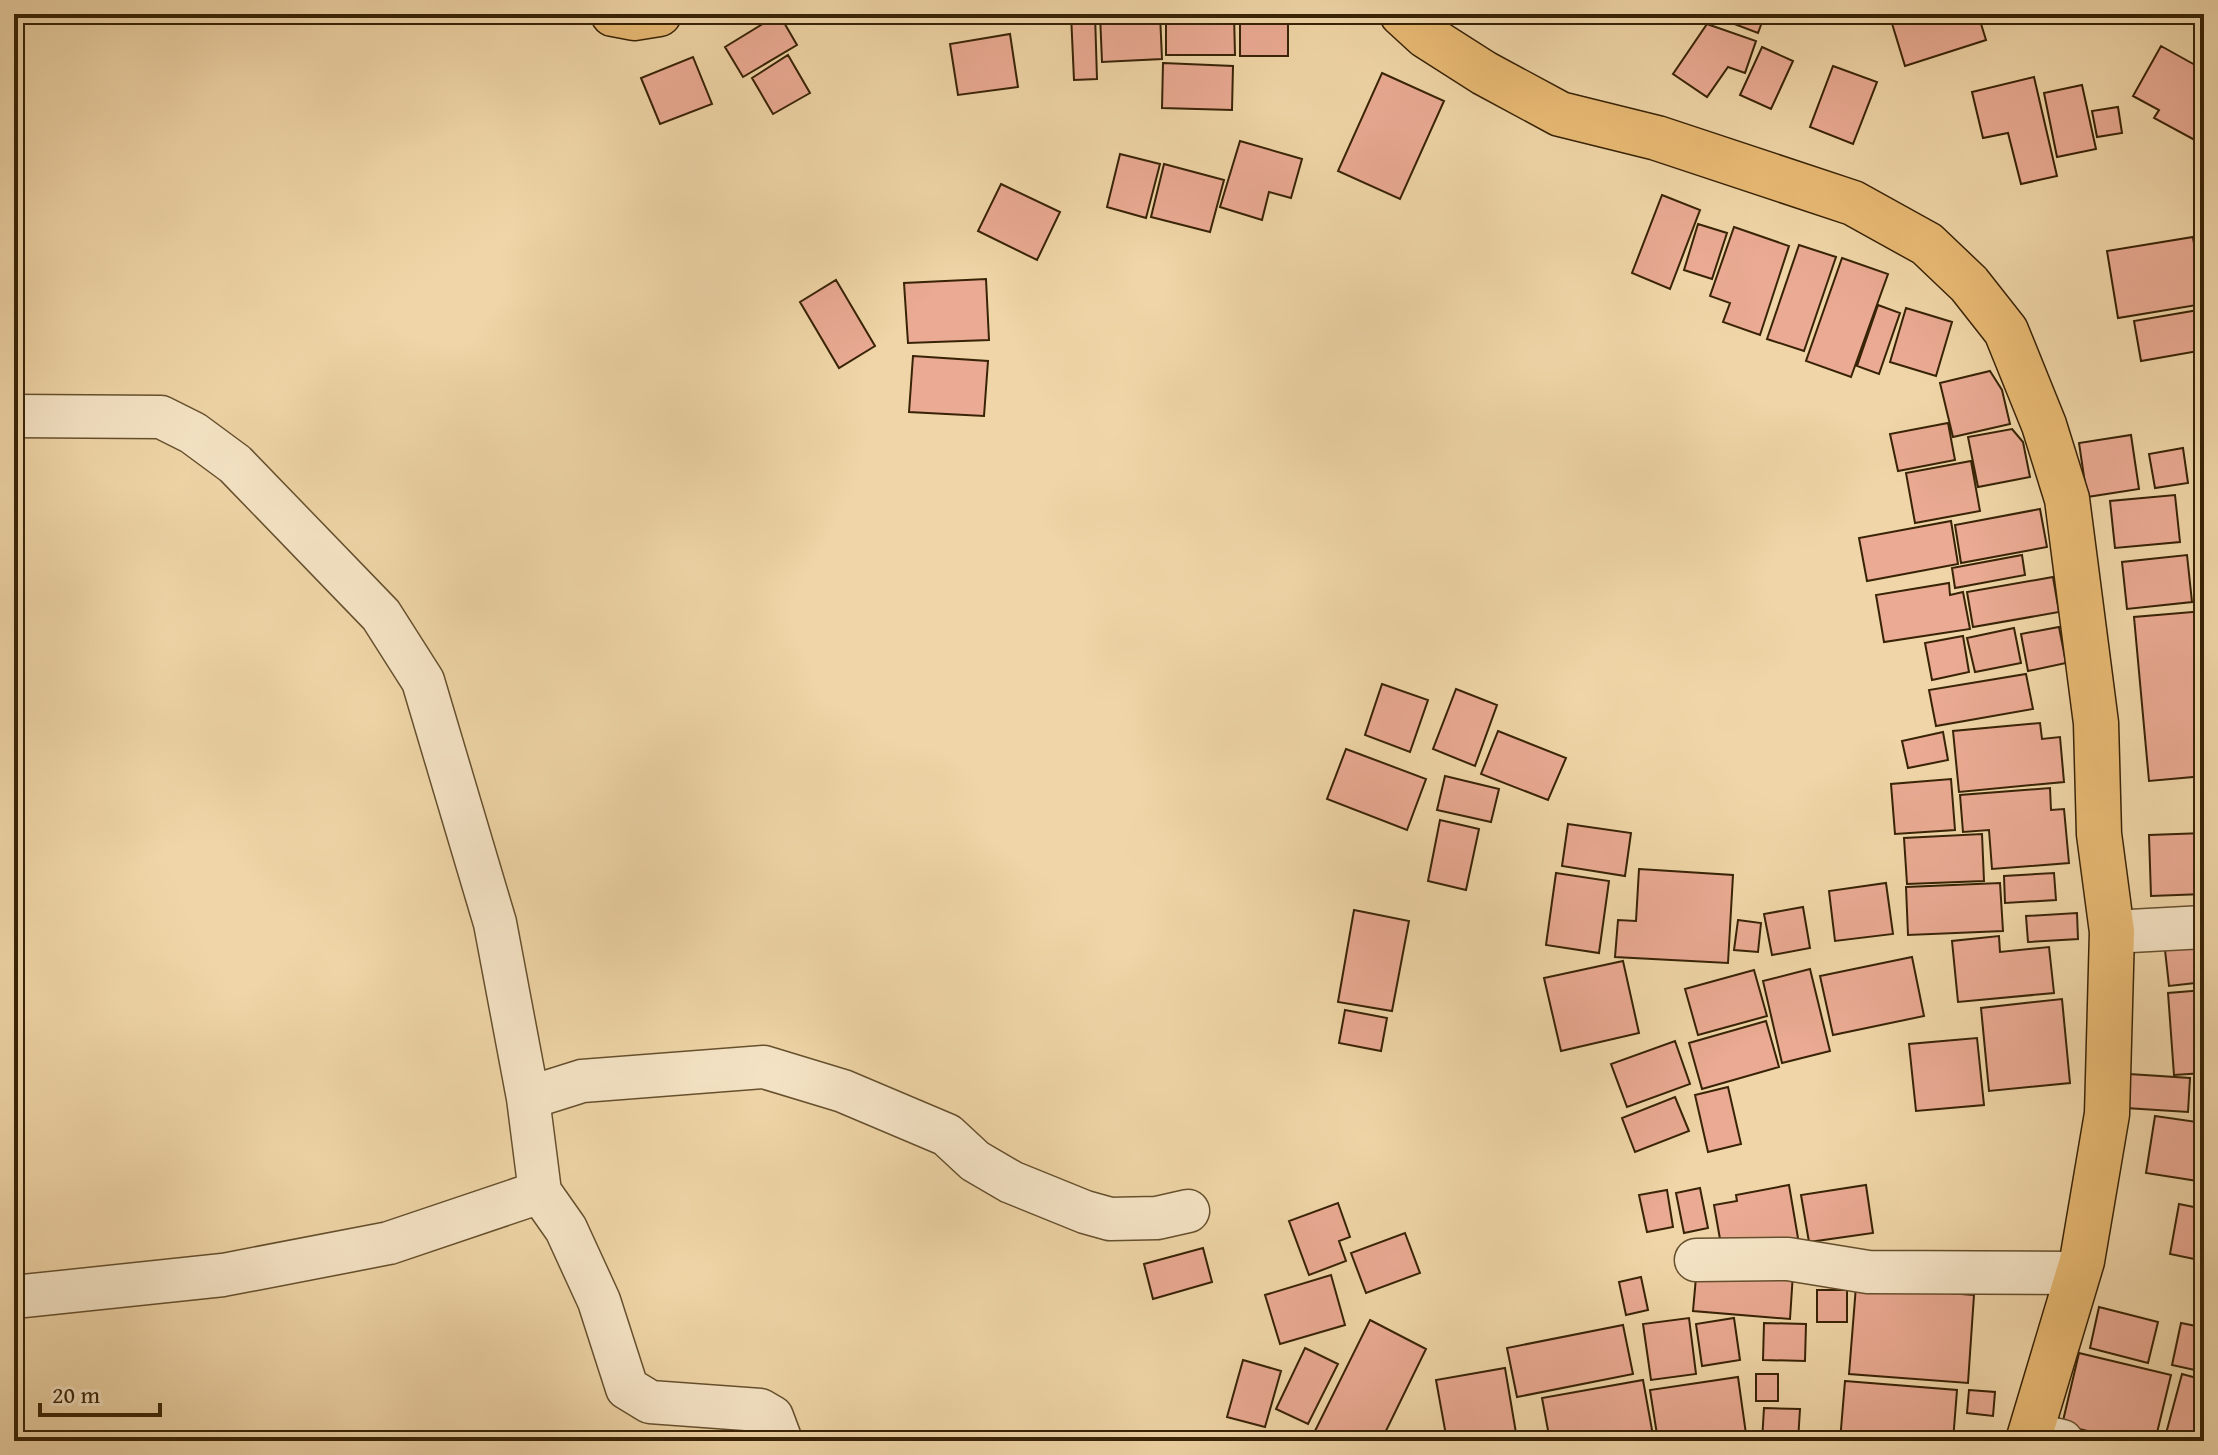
<svg xmlns="http://www.w3.org/2000/svg" width="2218" height="1455" viewBox="0 0 2218 1455" font-family="'Gentium Book Plus',serif">
<rect width="100%" height="100%" fill="#efd5a7"/>
<filter id="stains"><feTurbulence type="fractalNoise" baseFrequency=".0025" numOctaves="4"/><feColorMatrix values="0 0 0 0 .2 0 0 0 0 .09 0 0 0 0 .02 0 0 0 .5 -.17"/></filter>
<radialGradient id="worn" r=".72"><stop offset=".6" stop-color="#630" stop-opacity="0"/><stop offset="1" stop-color="#630" stop-opacity=".3"/></radialGradient>
<path fill="#eaaa93" stroke="#382306" stroke-width="2" d="M779,14l18,31 -54,32 -18,-30z
M1071,14h24l2,65 -23,1z
M1100,14h60l2,45 -60,3z
M1166,14h68l1,41h-69z
M1240,14h48v42h-48z
M1708,14h57l-7,19z
M1901,14h77l8,26 -81,26 -15,-49z
M1707,24l49,17 -11,32 -17,-6 -21,30 -34,-23z
M1010,34l8,53 -60,8 -8,-51z
M2161,46l43,24v75l-50,-27 5,-8 -26,-14z
M1762,47l31,14 -22,48 -31,-14z
M788,55l22,38 -37,21 -21,-36z
M693,57l19,47 -52,20 -19,-46z
M1163,63l70,3 -1,44 -70,-2z
M1833,66l44,16 -24,62 -43,-17z
M1382,73l62,28 -44,98 -62,-28z
M2034,77l23,99 -36,8 -13,-51 -25,5 -11,-46z
M2082,85l14,64 -39,8 -13,-64z
M2118,107l4,26 -25,4 -5,-26z
M1240,141l62,18 -11,39 -22,-6 -7,28 -42,-13z
M1120,154l40,10 -14,54 -39,-11z
M1164,164l60,16 -14,52 -59,-15z
M1001,184l59,28 -23,48 -59,-29z
M1662,195l38,15 -30,79 -38,-16z
M1698,224l29,9 -15,46 -28,-9z
M1734,227l55,19 -29,89 -37,-13 7,-19 -20,-7z
M2193,237l10,67 -85,14 -11,-67z
M1799,245l37,12 -32,94 -37,-12z
M1842,258l46,16 -37,103 -45,-16z
M986,279l3,61 -81,3 -4,-60z
M836,280l39,66 -36,22 -39,-66z
M1878,305l22,8 -21,61 -22,-8z
M1906,308l46,14 -16,54 -46,-14z
M2204,309v41l-63,11 -7,-40z
M913,356l75,5 -4,55 -75,-4z
M1990,371l12,19 8,34 -57,13 -13,-54z
M1948,423l7,37 -57,11 -8,-37z
M2012,429l11,13 7,35 -52,10 -10,-50z
M2131,435l8,54 -52,8 -8,-54z
M2183,448l5,35 -33,5 -6,-34z
M1971,461l9,50 -65,12 -9,-50z
M2175,495l5,47 -65,6 -5,-47z
M2040,509l7,38 -86,16 -6,-38z
M1951,521l7,43 -91,17 -8,-43z
M2022,555l3,20 -70,13 -3,-20z
M2187,555l5,47 -65,7 -5,-47z
M2053,577l6,35 -86,15 -6,-35z
M1949,583l1,12 13,-3 7,37 -86,13 -8,-47z
M2204,611v165l-55,5 -15,-164z
M2059,627l7,36 -38,8 -7,-37z
M2014,628l7,35 -46,9 -8,-34z
M1963,636l6,36 -37,8 -7,-37z
M2026,674l7,35 -97,17 -7,-36z
M1382,684l46,16 -18,52 -45,-17z
M1456,689l41,16 -22,61 -42,-17z
M2040,723l2,16 18,-2 4,45 -105,10 -6,-61z
M1498,731l68,27 -18,42 -67,-26z
M1943,732l5,28 -40,8 -6,-27z
M1346,749l80,30 -19,51 -80,-31z
M1445,776l54,13 -8,33 -54,-12z
M1951,779l4,51 -60,4 -4,-50z
M2050,788l1,22 13,-1 5,54 -77,6 -3,-39 -26,2 -3,-37z
M1440,820l39,9 -13,61 -38,-9z
M1568,824l63,9 -6,43 -63,-10z
M2204,833v61l-53,2 -2,-61z
M1982,834l2,47 -77,3 -3,-46z
M1639,869l94,6 -5,88 -113,-6 3,-37 18,1z
M1556,873l53,8 -10,72 -53,-8z
M2054,873l2,27 -51,3 -1,-27z
M1886,883l7,51 -58,7 -6,-50z
M2000,883l3,48 -95,4 -2,-48z
M1803,907l7,41 -38,7 -8,-41z
M1354,910l55,11 -17,90 -54,-9z
M2077,913l1,26 -50,3 -2,-26z
M1738,920l23,3 -3,29 -24,-2z
M1999,936l1,16 49,-5 5,46 -96,9 -6,-61z
M2204,937v45l-35,4 -5,-45z
M1912,957l12,59 -91,19 -13,-59z
M1623,961l16,72 -78,18 -17,-73z
M1810,969l20,82 -48,12 -19,-82z
M1754,970l13,46 -69,19 -13,-46z
M2204,990v83l-30,2 -6,-82z
M2062,999l8,84 -81,8 -8,-83z
M1345,1010l42,8 -6,33 -42,-8z
M1766,1021l13,46 -77,22 -13,-46z
M1977,1038l7,67 -68,6 -7,-67z
M1675,1041l15,43 -63,23 -16,-43z
M2129,1074l61,4 -2,34 -62,-4z
M1728,1087l13,57 -33,8 -13,-57z
M1675,1097l14,34 -54,21 -13,-34z
M2155,1116l49,7v59l-58,-9z
M1789,1185l10,59 -79,-5 -6,-34 23,-4 -1,-6z
M1866,1185l7,48 -64,9 -8,-47z
M1700,1188l8,40 -24,5 -8,-40z
M1667,1190l6,37 -26,5 -8,-37z
M1338,1203l12,34 -11,4 7,20 -37,14 -20,-54z
M2179,1204l25,5v52l-34,-7z
M1405,1233l15,40 -54,20 -15,-40z
M1203,1248l9,34 -59,17 -9,-35z
M1697,1266l96,7 -3,46 -97,-8z
M1331,1275l14,50 -65,19 -15,-49z
M1641,1277l7,33 -22,5 -7,-33z
M1856,1286l118,9 -6,88 -119,-9z
M1817,1290h30v32h-30z
M2203,1295h1v77l-32,-7 9,-42 15,3z
M2099,1307l59,15 -10,41 -58,-15z
M1689,1318l7,56 -45,6 -8,-56z
M1734,1318l6,42 -38,6 -6,-42z
M1370,1320l56,29 -45,92h-71z
M1764,1323l42,1 -1,37 -42,-1z
M1623,1325l10,49 -116,23 -10,-49z
M1305,1348l33,16 -30,60 -32,-15z
M2079,1353l92,22 -16,66h-25l-68,-16z
M1243,1360l38,11 -16,56 -38,-10z
M1505,1368l11,65 -69,8 -11,-61z
M1756,1374h22v27h-22z
M2182,1374l22,6v61h-40z
M1738,1377l9,64h-89l-8,-51z
M1643,1380l11,61h-104l-8,-43z
M1845,1381l112,9 -4,51h-113z
M1969,1390l26,2 -2,24 -26,-3z
M1764,1408l36,1 -2,32h-36z"/>
<g fill="none" stroke-linecap="round" stroke-linejoin="round">
<defs>
<path id="minor" d="M14,416l147,1 32,16 42,31 146,151 42,66 72,242 33,175 12,94 26,37 33,72 28,87 23,14 110,8 12,7 9,24
M2112,932l92,-5
M528,1098l54,-17 182,-14 79,24 104,44 28,26 36,21 74,30 25,7 47,-1 31,-7
M1696,1260l92,-1 80,13 210,1
M14,1297l209,-22 166,-32 151,-51
M2031,1434l31,7"/>
<path id="major" d="M613,14l21,4 25,-4
M1402,14l24,22 58,37 76,41 97,24 196,65 74,41 42,40 37,47 38,94 23,74 29,224 3,111 13,98 -5,182 -25,147 -54,180"/>
</defs>
<use href="#minor" stroke="#66502e" stroke-width="45"/>
<use href="#major" stroke="#382306" stroke-width="47"/>
<use href="#minor" stroke="#f5e4c6" stroke-width="42"/>
<use href="#major" stroke="#e8ba74" stroke-width="44"/>
</g>
<rect width="2218" height="1455" fill="none" stroke="#efd5a7" stroke-width="48"/>
<rect x="16" y="16" width="2186" height="1423" fill="none" stroke="#382306" stroke-width="4"/>
<rect x="24" y="24" width="2170" height="1407" fill="none" stroke="#382306" stroke-width="2"/>
<path d="M40 1403v12h120v-12" fill="none" stroke="#382306" stroke-width="4"/>
<text x="52" y="1403" font-size="24" fill="#382306" stroke="#f5e4c6" stroke-width="6" paint-order="stroke">20 m</text>
<rect width="100%" height="100%" filter="url(#stains)"/>
<rect width="100%" height="100%" fill="url(#worn)"/>
</svg>
